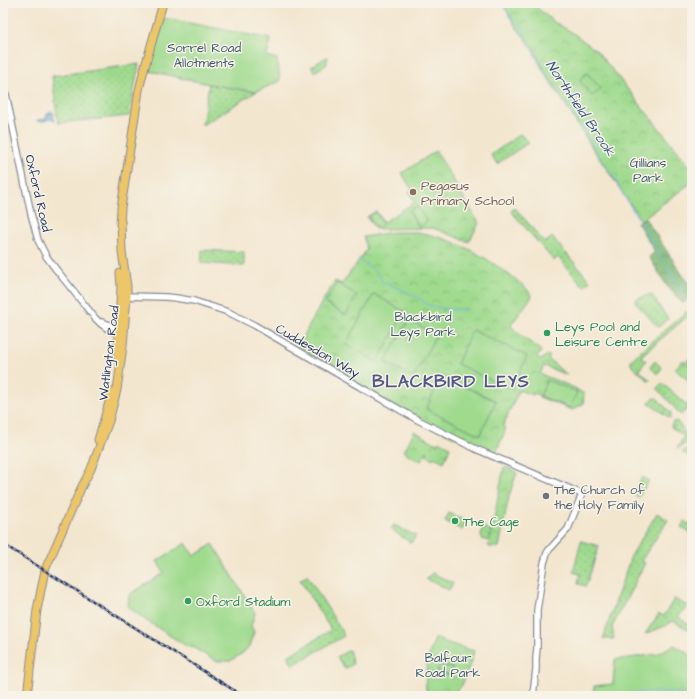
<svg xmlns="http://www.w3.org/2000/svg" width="695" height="699" viewBox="0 0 695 699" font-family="'Architects Daughter',sans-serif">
<defs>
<pattern id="grass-dots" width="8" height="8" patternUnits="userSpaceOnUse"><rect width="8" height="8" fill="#9fda8d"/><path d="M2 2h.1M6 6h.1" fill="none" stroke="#88bb7c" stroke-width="1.8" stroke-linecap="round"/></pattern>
<pattern id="forest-crowns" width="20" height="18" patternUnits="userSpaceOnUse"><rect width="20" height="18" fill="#7fba78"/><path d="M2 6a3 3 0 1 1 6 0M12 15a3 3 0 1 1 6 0" fill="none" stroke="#679866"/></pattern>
<pattern id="park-crowns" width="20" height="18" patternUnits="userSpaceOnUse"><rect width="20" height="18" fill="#9fda8d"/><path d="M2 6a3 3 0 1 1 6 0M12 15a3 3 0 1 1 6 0" fill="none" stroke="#88bb7c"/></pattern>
<pattern id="water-waves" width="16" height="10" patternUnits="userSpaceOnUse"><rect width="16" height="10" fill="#73b4e7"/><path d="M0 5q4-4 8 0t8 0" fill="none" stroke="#5e93be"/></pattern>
</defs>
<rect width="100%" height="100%" fill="#f7f3e8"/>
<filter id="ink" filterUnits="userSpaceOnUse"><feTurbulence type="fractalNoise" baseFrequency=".025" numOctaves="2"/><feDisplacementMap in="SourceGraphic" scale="8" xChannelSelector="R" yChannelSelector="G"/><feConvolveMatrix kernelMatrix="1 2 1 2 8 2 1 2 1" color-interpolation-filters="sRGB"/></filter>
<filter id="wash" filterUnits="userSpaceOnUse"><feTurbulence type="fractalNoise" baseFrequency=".012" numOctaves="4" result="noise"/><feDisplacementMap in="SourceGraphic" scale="16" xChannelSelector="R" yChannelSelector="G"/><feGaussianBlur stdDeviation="0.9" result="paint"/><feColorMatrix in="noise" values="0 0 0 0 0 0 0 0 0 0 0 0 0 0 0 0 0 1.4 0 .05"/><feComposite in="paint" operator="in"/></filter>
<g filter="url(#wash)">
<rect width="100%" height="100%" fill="#f3e6cf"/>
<path fill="url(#grass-dots)" stroke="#5d8476" d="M139,64l-10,52 -71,7 -6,-47z
M209,84l47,8 -54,33z
M520,134l9,8 -32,22 -6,-9z
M513,209h3l29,34 7,-6 38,44 -6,6 -26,-30 -4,4 -43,-50z
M202,250l42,2v14l-43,-3z
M651,294l17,25 -10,8 -23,-25 2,-3z
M687,311l3,3 -49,42 5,5 -7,9 11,10 -1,1 -18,-16v-5z
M655,361l7,7 -5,6 -7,-7z
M662,383l27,24 -8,8 -24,-27z
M656,398l3,2 12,13v4l-1,1 -22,-15 5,-4z
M677,421l12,18 -1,3 -11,7 7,-13 -13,-9 2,-5z
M691,446h1v12l-10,-6z
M643,477l6,4 -11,17 -6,-4z
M657,513l11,7 -27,41 4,2 -33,64 2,12h-11l28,-83z
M685,521l5,4 2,-3v12l-11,-7z
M394,525l22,11 -5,7 -20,-14z
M483,526l8,6 -2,9 -7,-2 -1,-4z
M581,541l18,5 -13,40 -8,-2 2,-10 -7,-2z
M432,573l21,10 -4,7 -23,-11z
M307,575l31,50 6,11 -51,29 -5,-9 43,-26 -31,-50z
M674,599l14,7 -10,11 14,10v5l-19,-11 -8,5 -20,8 14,-20 5,2z
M349,650l4,14 -8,5 -8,-12z"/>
<path fill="url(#forest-crowns)" stroke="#4d746b" d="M645,218l45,68 -1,1 3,7 -4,5 -5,5 -16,-18 -18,-29 6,-5 -18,-30z"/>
<path fill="url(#park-crowns)" stroke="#5d8476" d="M502,3h29l23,19 19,11 24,18 95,118v13l-51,38 -48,-71 -49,-79 -11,-22 -17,-21z
M327,57h1l-2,8 -10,6h-2l-2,-3v-2z
M436,151l43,72 -10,19 -36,-14 -58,1 -8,-12 9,-6 8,11 31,-20 -6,-10 3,-2 -10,-17z
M394,232c8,0 15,0 22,0 33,5 63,20 89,40 10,7 20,13 27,24l-21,29 4,6 25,19 1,1 -4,7 4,2 6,-5 3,2 -2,2 19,16 -23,-9 -4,8 35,14 9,6 -1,10 -11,6 -33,-13v-2l-5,-2 -1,2 -14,-5 -16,36 2,3v2l-9,22 -20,-6 -58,-27 -122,-70 26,-48 13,-21 7,3 25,-35 -4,-12z
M692,357v27l-17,-15 8,-9 2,3z
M414,431l23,13 2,-3 11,6 -6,15 -10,-5 -1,2 -7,-4 2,-3 -1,-1 -6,10 -17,-9z
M504,467l13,5 -8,24 -10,51h-10l-1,-3h1z
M436,637l11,6 27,8 -7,22 -5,12 -5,6 -7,5h-23c-4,-20 0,-40 9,-59z"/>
<path fill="#9fda8d" stroke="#5d8476" d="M164,18l107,21 -4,17 10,3 3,20 -1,2 -23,11 -47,-8 -60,-13z
M587,73l14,16 -9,7 -13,-16z
M417,206l10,16 -8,5 -10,-16z
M375,212l8,12 -6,5 -8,-12z
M337,283l20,12 -11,20 -21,-12z
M374,294l31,18 -28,50 -31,-18z
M409,320l27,15 -23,43 -28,-16z
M472,330l55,26 -15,34 -55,-26z
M442,376l54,25 -16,34 -54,-26z
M547,380l30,12 -7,16 -30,-12z
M449,513l17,8 -4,9 -17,-9z
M186,543l8,13 19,-12 42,69 -4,13 3,6 -5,14 -6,7 -13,8h-14l-24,-14h-4l-41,-26 -19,-14 1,-12 35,-22 -7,-12z
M674,645l18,11v40h-99l1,-10 19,-2 2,-24 42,-6z
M440,665l13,3 -4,7 -12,-4z"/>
<path fill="url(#water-waves)" stroke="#4772a2" d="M51,112h2l1,2 -1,3 2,3v1l-6,-2 -4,2h-8v-1l9,-1 1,-5z"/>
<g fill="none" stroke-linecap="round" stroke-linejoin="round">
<path stroke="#73b4e7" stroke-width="1" d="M502,3l10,15 9,9 22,44 48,72 21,30 11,21 28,46 34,58 7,9
M358,259l18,12 2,3 4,8 16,6 19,9 11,8 17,4h21
M594,695c32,0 66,-7 98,-1"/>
</g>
</g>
<g filter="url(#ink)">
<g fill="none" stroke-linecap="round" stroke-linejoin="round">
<defs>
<path id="minor" d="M3,80l28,134 7,26 8,16 9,12 40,50c7,8 16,14 27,16
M125,296l41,1 10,1 18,3 34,11 26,13 101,59 63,36 58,29 106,45 -14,35 -19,21 -2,3 -3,10 -7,47v38l-1,10v11l-3,27
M102,322l8,3 11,1"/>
<path id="major" d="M120,225l1,-17 18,-118 5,-20 19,-67
M117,360l4,-73 -1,-14
M98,440l14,-48
M27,696l10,-86 8,-40 37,-84 9,-17 18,-48 8,-31 6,-44 4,-50v-10l-5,-34 -1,-31"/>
</defs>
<use href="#minor" stroke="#878a96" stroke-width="8"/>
<use href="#major" stroke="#878a96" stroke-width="9"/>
<use href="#minor" stroke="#fff" stroke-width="5.5"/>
<use href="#major" stroke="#ecc669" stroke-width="7"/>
<defs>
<path id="rail" d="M3,544l240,152"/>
</defs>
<use href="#rail" stroke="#1b2f5e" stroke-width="2.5"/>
<use href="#rail" stroke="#f7f3e8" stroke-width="1" stroke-dasharray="3" stroke-linecap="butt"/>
</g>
</g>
<circle fill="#8d6e63" stroke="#f7f3e8" stroke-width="1.5" cx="413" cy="192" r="4"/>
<g fill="#2e9e5b" stroke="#f7f3e8" stroke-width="1.5">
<circle cx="547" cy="333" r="4"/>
<circle cx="455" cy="521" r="4"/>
<circle cx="188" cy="601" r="4"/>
</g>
<circle fill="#6b7280" stroke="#f7f3e8" stroke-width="1.5" cx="546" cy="496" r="4"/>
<g text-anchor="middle" stroke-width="3" stroke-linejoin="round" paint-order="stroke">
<g font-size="13" fill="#3c5a6a" stroke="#f7f3e8">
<text x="204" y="52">Sorrel Road<tspan x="204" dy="15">Allotments</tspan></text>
<text x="648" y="167">Gillians<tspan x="648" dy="15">Park</tspan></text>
<text x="423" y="321">Blackbird<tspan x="423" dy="15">Leys Park</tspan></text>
<text x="448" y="662">Balfour<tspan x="448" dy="15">Road Park</tspan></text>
</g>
<g font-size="13" fill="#785e54" stroke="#f7f3e8" text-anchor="start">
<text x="421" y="190">Pegasus<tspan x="421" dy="15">Primary School</tspan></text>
</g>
<g font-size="13" fill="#1b2f5e" stroke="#f7f3e8">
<text transform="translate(39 193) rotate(77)" y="5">Oxford Road</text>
<text transform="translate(318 350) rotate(30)" y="5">Cuddesdon Way</text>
<text transform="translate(108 353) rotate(-83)" y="5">Watlington Road</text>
</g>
<g font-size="13" fill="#27864d" stroke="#f7f3e8" text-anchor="start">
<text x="555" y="331">Leys Pool and<tspan x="555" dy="15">Leisure Centre</tspan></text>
<text x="463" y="526">The Cage</text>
<text x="196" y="606">Oxford Stadium</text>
</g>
<g font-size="13" fill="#5b616d" stroke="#f7f3e8" text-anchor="start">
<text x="554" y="494">The Church of<tspan x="554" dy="15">the Holy Family</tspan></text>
</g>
<g font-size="14" font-style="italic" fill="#355787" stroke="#f7f3e8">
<text transform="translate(581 108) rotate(56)" y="5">Northfield Brook</text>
</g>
<g font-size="17" font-weight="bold" letter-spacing="1" fill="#52578a" stroke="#f7f3e8">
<text x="451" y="387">BLACKBIRD LEYS</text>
</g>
</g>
<rect width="695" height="699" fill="none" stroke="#f7f3e8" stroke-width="16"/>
</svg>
